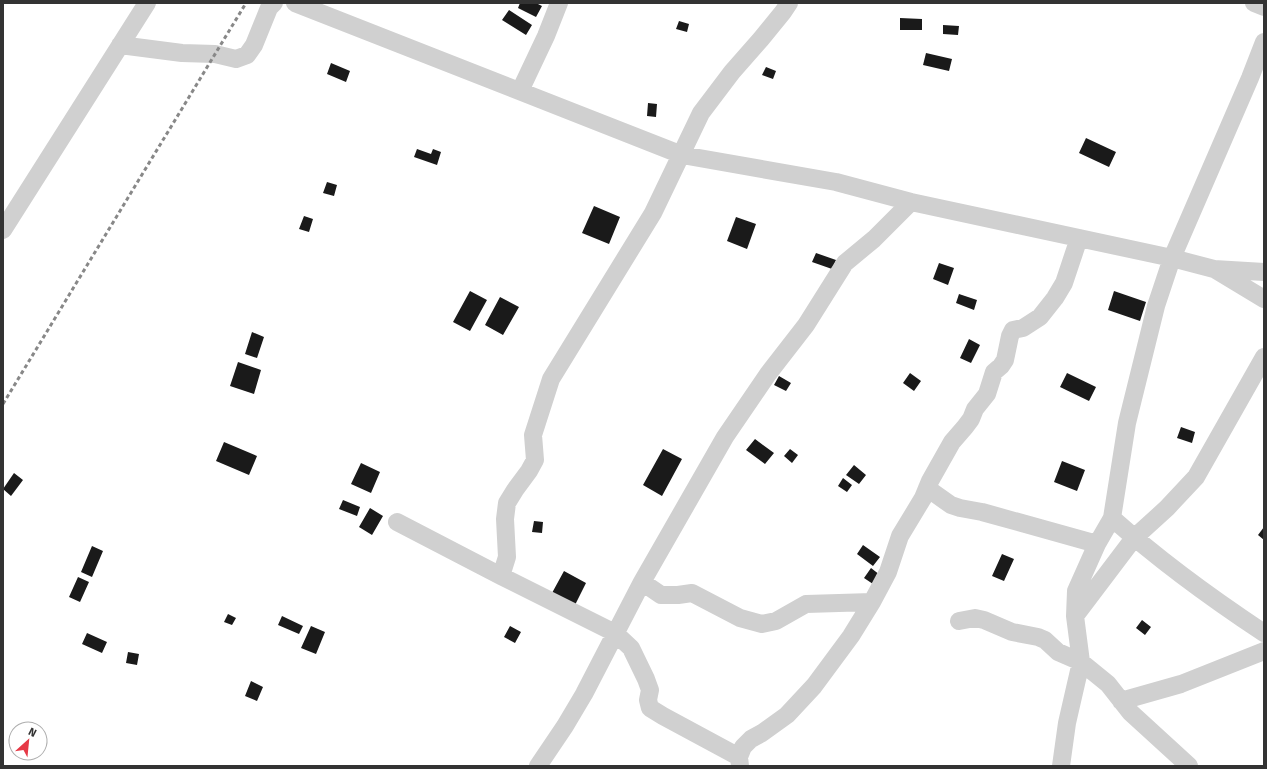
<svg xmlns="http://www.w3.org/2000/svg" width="1267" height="769" viewBox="0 0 1267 769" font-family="'Fira Sans',sans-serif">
<rect width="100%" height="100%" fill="#fff"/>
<path fill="#1a1a1a" d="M520,3h16l6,3 -6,11 -18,-9z
M509,10l23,15 -6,10 -24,-15z
M900,18l22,1v11h-22z
M679,21l10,3 -2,8 -11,-3z
M943,25l16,1 -1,9 -15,-1z
M926,53l26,6 -3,12 -26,-6z
M331,63l19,8 -4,11 -19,-8z
M766,67l10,4 -3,8 -11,-4z
M648,103l9,1 -1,13 -9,-1z
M1086,138l30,14 -7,15 -30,-14z
M417,149l14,5 2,-5 8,3 -4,13 -23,-8z
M327,182l10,3 -3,11 -11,-3z
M594,206l26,11 -11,27 -27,-11z
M304,216l9,3 -4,13 -10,-3z
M736,217l20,7 -9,25 -20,-8z
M816,253l20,7 -4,9 -20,-7z
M939,263l15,5 -6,17 -15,-6z
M470,291l17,9 -17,31 -17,-9z
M1114,291l32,11 -6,19 -32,-11z
M959,294l18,6 -3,10 -18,-7z
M500,297l19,10 -16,28 -18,-10z
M252,332l12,5 -7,21 -12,-4z
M969,339l11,6 -9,18 -11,-5z
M238,362l23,8 -7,24 -24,-8z
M910,373l11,8 -7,10 -11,-8z
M1067,373l29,14 -7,14 -29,-14z
M779,376l12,7 -5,8 -12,-6z
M1181,427l14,5 -3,11 -15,-5z
M755,439l19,14 -9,11 -19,-14z
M224,442l33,14 -8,19 -33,-14z
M663,449l19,10 -20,37 -19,-11z
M790,449l8,6 -6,8 -8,-7z
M1062,461l23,9 -8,21 -23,-9z
M361,463l19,9 -9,21 -20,-9z
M854,465l12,10 -7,9 -13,-9z
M14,473l9,7 -12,16 -8,-7z
M843,478l9,7 -5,7 -9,-6z
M343,500l17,7 -3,9 -18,-7z
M370,508l13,8 -11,19 -13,-8z
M534,521l9,1 -1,11 -10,-1z
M1264,527v13l-6,-5z
M863,545l17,12 -7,9 -16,-12z
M92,546l11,5 -11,26 -11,-5z
M1002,554l12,5 -10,22 -12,-5z
M871,568l9,7 -7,9 -9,-6z
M564,571l22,12 -11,22 -23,-12z
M78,577l11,5 -9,20 -11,-5z
M228,614l8,4 -4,7 -8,-3z
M282,616l21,10 -4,8 -21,-9z
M1142,620l9,7 -6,8 -9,-7z
M311,626l14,6 -9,22 -15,-6z
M510,626l11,6 -6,11 -11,-6z
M87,633l20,9 -5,11 -20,-9z
M128,652l11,2 -2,11 -11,-2z
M251,681l12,6 -6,14 -12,-5z
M16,735v15l-6,-3z"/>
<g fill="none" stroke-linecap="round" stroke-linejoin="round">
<path stroke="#d0d0d0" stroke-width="18" d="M295,3l387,152 154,27 75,20 261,56 42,11 50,3
M1254,3l10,4
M120,45l62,8 33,1 21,5 11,-4 7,-10 15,-37 5,-5
M520,91l26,-55 13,-33
M3,230l144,-227
M1216,270l48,29
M927,488l24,17 9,3 22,4 115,32
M1112,518c47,42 99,80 152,115
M397,522l104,54 114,57 16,15 15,31 4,11 -2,10 2,8 13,8 76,41
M501,576l6,-19 -2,-38 2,-16 8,-13 14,-19 6,-11 -2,-25 18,-56 102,-166 48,-100 31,-41 29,-33 22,-27 6,-9
M642,582l19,13h17l14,-2 48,25 22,6 14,-3 30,-17 66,-2
M1075,616l59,-78 33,-30 29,-31 68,-120
M959,621l16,-3 9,2 28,12 26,5 7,3 13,12 23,10 27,22 22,28 59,54
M1121,701l60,-17 83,-33
M538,766l27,-40 19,-32 58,-112 83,-145 43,-63 38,-49 39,-62 29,-24 37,-37
M740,766l-1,-9 4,-10 8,-8 11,-6 25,-18 27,-29 37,-50 21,-34 16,-30 12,-36 23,-38 7,-17 22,-39 13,-15 6,-8 4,-10 12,-15 7,-22 7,-6 4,-6 5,-24 3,-6 10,-2 17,-11 15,-19 9,-15 15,-45
M1061,766l6,-43 14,-61 -6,-46 1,-25 21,-47 15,-26 15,-95 29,-117 16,-48 78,-180 14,-36"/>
<path stroke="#888" stroke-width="3" stroke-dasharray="4 3" stroke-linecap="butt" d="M3,404l243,-401"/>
</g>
<rect width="1267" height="769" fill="none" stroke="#333333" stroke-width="8"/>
<g transform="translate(28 741) rotate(27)"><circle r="19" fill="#ffffff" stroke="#adadad"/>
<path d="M0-3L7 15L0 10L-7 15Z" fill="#e63946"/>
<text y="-6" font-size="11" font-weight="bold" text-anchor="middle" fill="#333333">N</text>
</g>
</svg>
